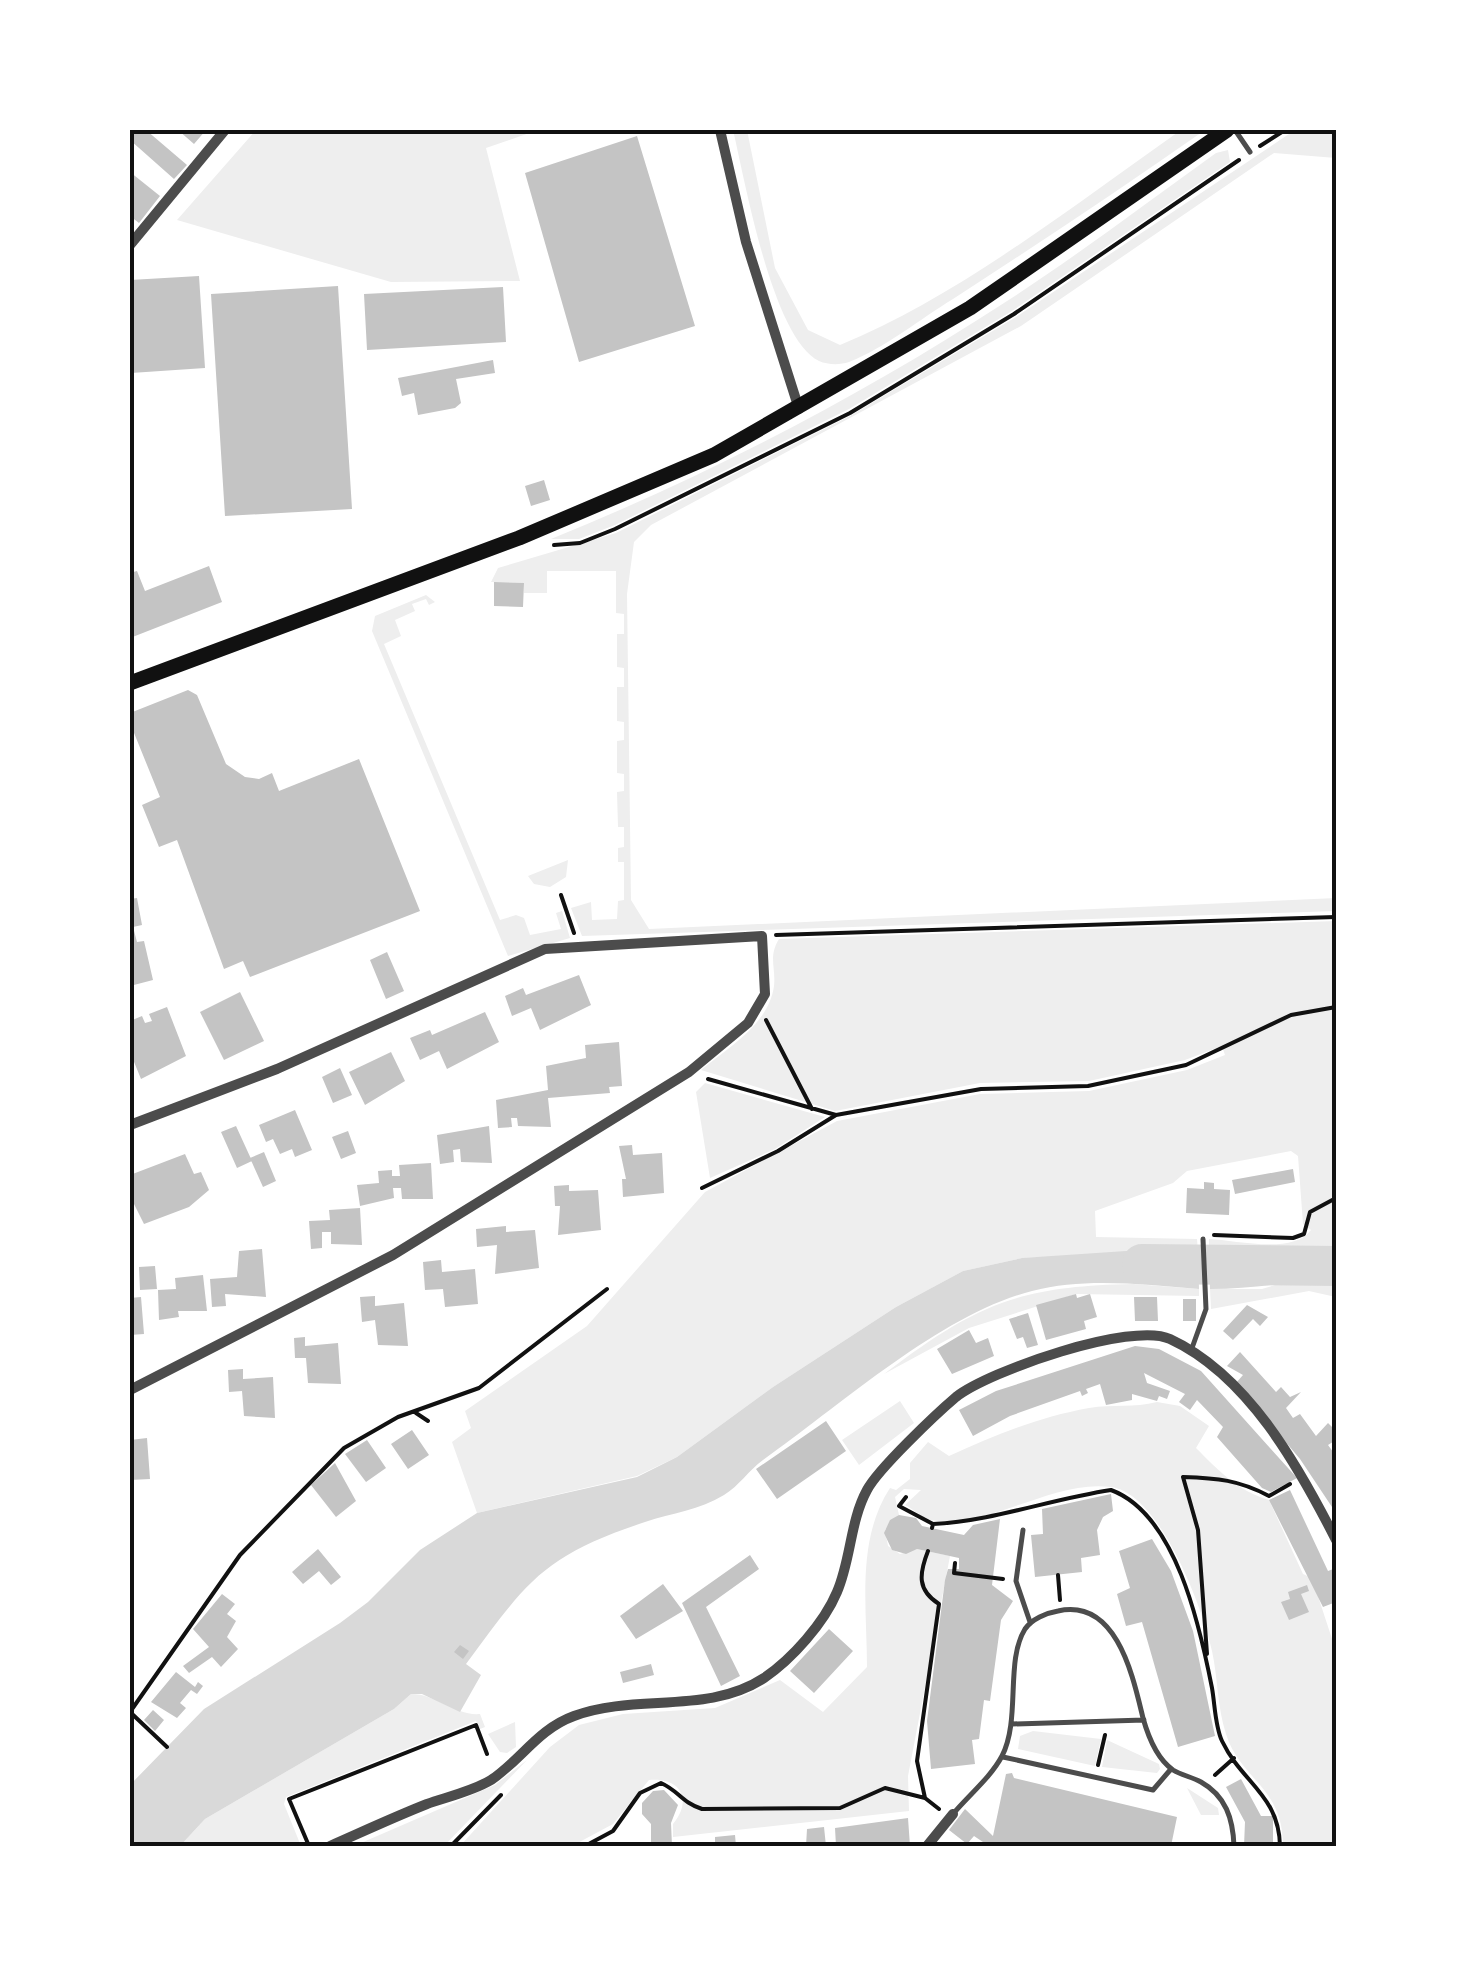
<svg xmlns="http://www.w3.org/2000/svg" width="1466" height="1976" viewBox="0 0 1466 1976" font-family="Lato,sans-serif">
<rect width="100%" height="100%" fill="#fff"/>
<path fill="#eee" d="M256,130h282l-52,18 34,133 -129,1 -214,-62z
M733,130h14l28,138 33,62 32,15c118,-48 237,-142 341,-215h24c-83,58 -167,114 -252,169 -33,20 -68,49 -104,63 -9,3 -21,3 -30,-1 -47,-23 -74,-181 -86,-231z
M1295,130h41v28l-62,-5 -253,173 -370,199 -17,17 -7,52 4,306 18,29 687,-31v13l-754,25 -11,-28 20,-6 1,18 25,-1 1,-18 6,-1v-38h-6v-14l6,-1v-20h-6l-1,-35 7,-1v-17l-7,-1v-32l7,-1v-18l-7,-1v-34h7v-19l-7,-1v-33h7v-20l-8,-1v-42h-69v22h-23v-10l-33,-1 7,-14 118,-35 234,-117 166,-99z
M1228,150l2,12 -218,149 -163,98 -234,116 -36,14h-28c158,-64 310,-143 453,-236 73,-47 142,-100 212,-150z
M426,595l9,7 -6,3 -3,-6 -14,5 3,7 -20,9 6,16 -17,8 116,276 16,-5 8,3 6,17 31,-6 -5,-16 6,-2 8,27 -62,18 -136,-325 3,-15z
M568,860l-2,17 -16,10 -16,-3 -6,-8z
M1336,921v325c-44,12 -81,13 -127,7v-14c27,1 84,16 102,-9l-8,-6 -5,-68 -7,-5 -104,20 -14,12 -78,28 1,26 101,2 1,12 -176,7 -59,13 -67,36 -123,80 -96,70 -40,19 -160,37 -25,-71 19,-14 -6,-17 122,-85 118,-134 132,-71 143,-27 109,-3 98,-21 38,-15 -3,-9 -37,14 -96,21 -109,2 -145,28 -134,-41c27,-22 68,-46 73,-84 2,-19 -6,-29 5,-47z
M705,1083l120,34 -50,32 -65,29 -14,-86z
M1292,1280l44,3v14l-27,-6 -98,18 -1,-20h52z
M1133,1284l66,5v7l-123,-2 -107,34 -85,46c91,-69 134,-88 249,-90z
M900,1401l14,22 -55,42 -17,-25z
M1157,1402l23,4 29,20 -13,22c22,22 42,43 73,52l34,74 9,4 24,73v195h-53c0,-60 -42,-65 -57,-112 -9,-28 -8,-56 -14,-83 -9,-42 -52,-158 -101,-164 -58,-8 -123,43 -180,33 -9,-1 -17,-11 -26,-15l16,-15 -17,-1 -9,8 4,18 -14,15 3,16 12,8 17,-5 33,7 -42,220 1,35 -236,26v-13c20,-24 8,-47 -24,-44l-36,44 -41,22h-112l90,-99 29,-22 44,-11 92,-6 65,-28 43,32 44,-45c0,-60 -11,-127 23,-179l6,2 14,-11v-16l18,-21 21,14c46,-21 90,-39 140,-48 24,-4 45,0 68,-6z
M411,1694c26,0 44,22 69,20l5,13 -5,2 -4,-8 -190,76 -2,7 17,42h-121l25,-27 189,-110z
M515,1722l1,25 -9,6 -7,-1 -12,-18z
M1033,1731l68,8 -6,27 -77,-17 2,-13z
M1107,1740l52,24 1,5 -3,4 -55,-6z
M527,1760l-83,86h-90l141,-61z
M1187,1788l31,20 1,7h-18z"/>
<path fill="#d9d9d9" d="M1336,1246v37c-43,-3 -82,6 -126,6l-1,-36c46,6 82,4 127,-7z
M1126,1251h72l1,38c-54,-4 -113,-12 -167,2 -91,23 -191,114 -269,169 -14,10 -24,26 -39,35 -24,15 -52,18 -79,27 -102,34 -117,58 -179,142l15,11 -21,37 -38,-18h-11l-17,15 -189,110 -25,27h-50v-61l74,-76 136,-86 28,-21 52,-52 57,-37 160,-36 40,-20 96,-70 123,-80 67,-36 59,-13z"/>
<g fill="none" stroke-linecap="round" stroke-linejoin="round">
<path stroke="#d9d9d9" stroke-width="40" d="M1142,1264l194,2"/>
</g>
<path fill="#c4c4c4" d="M130,130h16l41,35 -13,14 -44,-39z
M178,130h28l-12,14z
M637,136l58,190 -116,36 -54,-189z
M130,172l30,24 -21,27 -9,-7z
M199,276l6,92 -74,5 -1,-93z
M338,286l14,223 -127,7 -14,-222z
M503,287l3,55 -139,8 -3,-56z
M493,360l2,13 -39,6 5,24 -6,5 -37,7 -4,-22 -12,3 -4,-18z
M544,480l6,20 -19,6 -6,-20z
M209,566l13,36 -92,36v-65l7,-2 8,20z
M494,582l30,1 -1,24 -29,-1z
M188,690l9,5 29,69 19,13 14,2 13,-6 7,18 80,-32 61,152 -170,66 -7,-16 -19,8 -47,-129 -18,7 -17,-42 18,-8 -30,-74v-10z
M137,898l5,27 -9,2 4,15 7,-1 9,39 -23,6v-87z
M387,952l17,39 -18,8 -16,-39z
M579,975l12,30 -51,25 -9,-22 -19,8 -7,-20 18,-8 3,7z
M240,992l24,49 -40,19 -24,-48z
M167,1007l19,49 -45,23 -11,-27v-31l12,-5 3,7 7,-2 -3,-7z
M485,1012l14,30 -52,27 -8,-18 -19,9 -10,-22 20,-8 2,5z
M619,1042l3,44 -13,1 1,6 -62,5 3,29 -33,-1 -1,-8h-6l1,9 -14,1 -2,-28 52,-10 -2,-24 40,-8 -1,-13z
M391,1052l14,29 -40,24 -16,-33z
M340,1068l12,27 -19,8 -11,-26z
M295,1110l17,40 -17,7 -3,-8 -12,5 -7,-15 -7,3 -7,-17z
M236,1126l16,35 -15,7 -16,-36z
M489,1126l3,37 -31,-1 -1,-13 -7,1 1,12 -14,2 -3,-29z
M348,1131l8,22 -15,6 -9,-22z
M632,1145l1,10 29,-2 2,40 -41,4 -1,-18h4l-7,-33z
M264,1152l12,29 -13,6 -13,-29z
M185,1154l9,20 7,-2 8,18 -20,17 -45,17 -11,-22 -3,-27z
M431,1163l2,36h-31l-1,-11h-8l1,10 -34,8 -3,-21 22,-2 -1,-12 14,-1v6h8l-1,-11z
M1293,1169l2,13 -60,12 -3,-14z
M1204,1182l10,1v6l16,1 -1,25 -43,-2 1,-25 17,1z
M569,1185v6l29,-1 3,40 -43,5 2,-29h-5l-1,-20z
M360,1208l2,37 -31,-1v-12h-9v16l-11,1 -2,-28 21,-1 -1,-10z
M506,1226v6l29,-2 4,38 -44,6 2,-29 -20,2 -1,-18z
M262,1249l4,48 -41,-3 1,12 -14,1 -2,-28 27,-2 2,-26z
M441,1260l1,12 33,-3 3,35 -33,3 -2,-18 -18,1 -2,-28z
M155,1266l2,23 -17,1 -1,-23z
M203,1275l4,36h-29l1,6 -20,3 -1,-30 18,-1 -1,-11z
M1076,1294l1,4 13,-4 7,23 -13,4 2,8 -40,11 -10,-35z
M375,1296v10l29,-3 4,43 -30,-1 -3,-25 -13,2 -2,-25z
M141,1297l3,37 -14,1v-37z
M1134,1297h23l1,24h-23z
M1183,1299h13v22h-13z
M1247,1305l21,12 -8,9 -7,-7 -20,21 -10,-9z
M1028,1313l10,32 -11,3 -4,-11 -6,2 -8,-20z
M969,1330l7,13 12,-5 6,18 -42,18 -15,-25z
M305,1337v9l33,-3 3,41 -33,-1 -2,-25h-11l-1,-20z
M1135,1346l24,3 42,22 96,107 -26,14 -9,-4 -45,-51 6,-10 -26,-27 -7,10 -11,-8 6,-8 -41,-21 3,10 23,8 -3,8 -8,-3 -2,5 -25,-7v6l-26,5 -6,-21 -14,5 2,4 -6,3 -2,-5 -70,25 -37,20 -14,-26 37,-19z
M1240,1352l36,40 5,-5 9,10 11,-5 -15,16 7,10 7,-4 16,22 12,-13 8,8v9l-8,5 8,11v57l-36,-54 -64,-76 7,-8 -16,-9z
M243,1369v10l30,-2 2,41 -31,-2 -2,-25 -13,1 -1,-22z
M826,1421l20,30 -69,48 -21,-30z
M412,1430l17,25 -21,14 -17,-25z
M147,1438l3,41 -20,1v-40z
M367,1440l19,28 -20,14 -21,-28z
M335,1463l21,38 -20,16 -25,-32z
M1290,1490l38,81 8,-3v34l-13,5 -54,-107z
M1111,1494l2,17 -10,6 -6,13 3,25 -19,3 1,14 -47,5 -4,-42 12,-1 -1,-25z
M899,1515l17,3 6,8 42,9 9,-10 27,-6 -8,66 21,16 -12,19 -11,81 -6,-1 -5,39 -7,1 3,24 -44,5 -4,-48 18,-141 3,-11h11v-11l-42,-9 -11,5 -14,-4 -8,-17 6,-13z
M1152,1539l19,32 22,60 22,105 -37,11 -36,-125 -16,4 -9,-32 13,-6 -11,-37z
M318,1549l23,28 -10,8 -12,-14 -16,13 -11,-12z
M750,1555l9,14 -53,38 34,69 -19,10 -39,-83z
M663,1584l20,27 -47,28 -16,-23z
M1307,1585l2,6 -8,3 8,18 -20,8 -8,-18 9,-3 -2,-7z
M222,1594l13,10 -8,10 9,7 -9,16 11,12 -17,18 -9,-10 -23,16 -6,-7 26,-19 -16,-18z
M829,1629l24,22 -39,42 -24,-22z
M460,1645l9,6 -6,8 -9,-7z
M651,1664l3,11 -31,8 -3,-11z
M176,1672l19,15 3,-5 5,4 -6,8 -6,-4 -11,13 6,5 -9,10 -26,-16z
M153,1710l11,10 -9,11 -11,-11z
M1012,1773l2,5 163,39 -6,29h-182l-15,-10 -7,8 -18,-14 16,-21 28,27 13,-62z
M1241,1779l20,37h12v30h-29l1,-24 -19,-35z
M664,1790l14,15 -7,18 1,23h-21v-22l-9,-10v-11l11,-12z
M908,1818l2,28h-74l-1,-18z
M824,1827l2,19h-20l1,-17z
M735,1835l1,11h-21v-9z"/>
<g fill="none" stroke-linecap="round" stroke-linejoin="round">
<path stroke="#111" stroke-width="4" d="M1260,146l25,-16
M554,545l26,-2 35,-14 235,-116 164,-99 225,-154
M561,895l13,38
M776,935l560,-18
M766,1020l46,89
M708,1079l128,36 145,-26 107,-3 98,-21 105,-50 45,-8
M702,1188l76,-37 58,-36
M1214,1235l79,3 11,-4 6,-22 26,-14
M416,1413l12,8
M906,1497l-7,9 34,18
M932,1528l1,-4c60,-3 118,-25 178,-34 65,24 89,137 101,198 3,17 3,38 10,53 20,42 57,54 58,105
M955,1563l-1,10 49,6
M1058,1575l2,25
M1207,1654l-9,-124 -15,-53c34,1 56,3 86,19l21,-12
M130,1712l110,-157 104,-107 54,-31 81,-29 128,-99
M130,1712l37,35
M1098,1765l7,-30
M1215,1775l19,-17
M925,1798l-8,-37 22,-157c-22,-14 -20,-30 -11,-53
M309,1846l-20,-47 187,-74 11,29
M371,1846h55
M451,1846l50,-51
M585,1846l28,-15 27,-38 21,-10c18,8 20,19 41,26l138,-1 45,-20 40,10 14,11"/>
<path stroke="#4c4c4c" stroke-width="5" d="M1235,130l15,22
M1192,1348l14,-39 -3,-70
M1023,1530l-7,51 14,41
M1012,1724l132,-4
M1003,1757l150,33 18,-21
M953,1814c15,-18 38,-37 49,-58 19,-37 3,-95 23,-127 7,-10 21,-16 33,-18 59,-13 75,66 85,107 5,18 13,40 30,52 8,5 19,7 28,12 25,14 32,37 33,64"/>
<path stroke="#4c4c4c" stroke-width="10" d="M720,130l26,112 53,167
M130,245l95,-115
M130,1125l147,-56 268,-120 217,-13 3,58 -17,29 -59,49 -296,183 -263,135
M330,1846c32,-14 64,-29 97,-42 20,-7 46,-13 64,-24 30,-20 47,-51 83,-64 62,-23 134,-1 190,-38 28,-19 60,-55 73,-86 14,-32 13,-71 30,-102 11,-21 69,-76 89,-93 33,-26 176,-76 214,-58 78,36 129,128 166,201
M927,1846l26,-32"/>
<path stroke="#111" stroke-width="15" d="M130,683l389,-145 195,-83 256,-147 257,-178"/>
</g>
<rect width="1466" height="1976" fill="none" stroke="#ffffff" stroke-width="265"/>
<rect x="132" y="132" width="1202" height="1712" fill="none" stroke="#111" stroke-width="4"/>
</svg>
